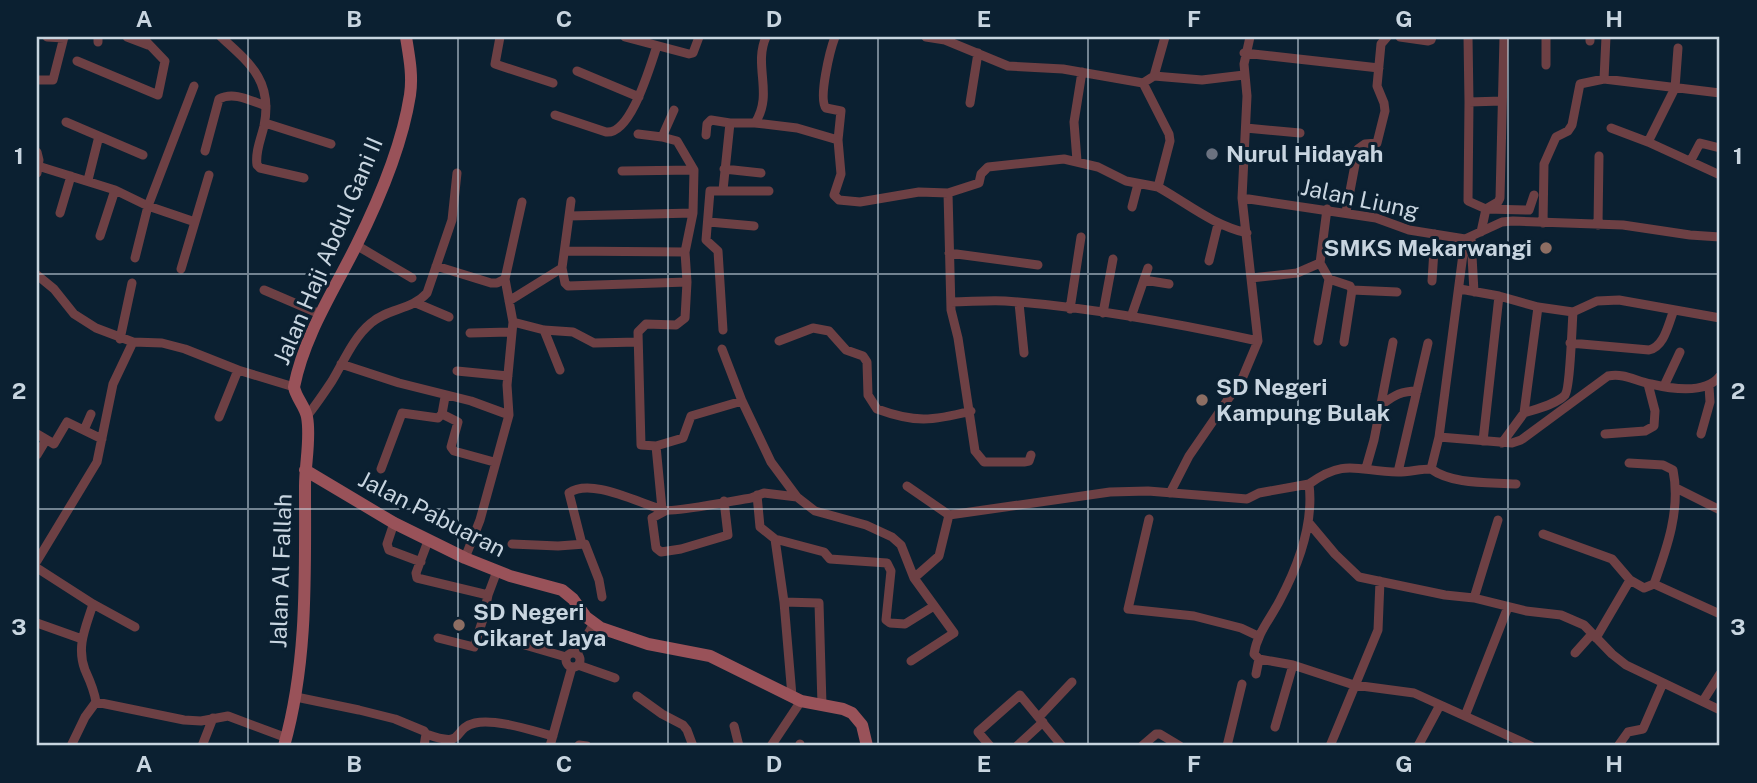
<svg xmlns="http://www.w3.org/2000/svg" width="1757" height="783" viewBox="0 0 1757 783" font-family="'Public Sans',sans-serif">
<rect width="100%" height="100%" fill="#0b2031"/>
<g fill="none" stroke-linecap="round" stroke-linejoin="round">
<path stroke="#6d4044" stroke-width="9" d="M47,37l17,1
M127,37l21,8
M221,37c30,27 52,45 43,89 -3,13 -9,26 -7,39l3,3 44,10
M500,37l-5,27 58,19
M625,37l64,17 4,-1 6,-16
M835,37c-5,13 -17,62 -9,71l15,3 -3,29
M926,37l19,3 63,26 55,3 80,14 11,-7 11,-39
M1250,37l-6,27 3,32 -5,102 134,20 33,12 56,9 37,-17 11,-1 110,4 67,10 30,2
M1400,37l28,4 3,-1 1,-3
M1468,37l1,65 33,-1
M1546,37v28
M1590,37v4
M98,42v-5
M1678,48l-3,40 -27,54 72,33
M1244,53l135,15
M77,61l81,34 7,-34 -23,-24
M577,71l62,26
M1154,76l48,4 42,-5
M1604,79l2,-42
M37,80h16l11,-43
M1143,83l26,51 1,7 -12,46c32,18 53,37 89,46
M1469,102l-1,99 18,8 43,1 5,-15
M970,103l8,-50
M555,115l51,17c25,3 44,-66 51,-86
M66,122l77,33
M265,123l66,21
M755,123l42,5 41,12 3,34 -7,21 5,5 21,2 59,-10 29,1 31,-10 2,-9 7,-7 76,-8 34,8 28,14 32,6
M1246,128l54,5
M1611,128l37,14
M638,134l24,3
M706,135l1,-11 4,-4 19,3h25c19,-29 -2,-57 11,-86
M205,151l14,-52c15,-8 32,2 47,7
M37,152l2,8 -2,13
M1691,160l9,-17 20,5
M1077,161l-3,-39 8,-50
M38,166l77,24 33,16 47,16
M724,169l37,4
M622,171l72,-1
M88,180l11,-44
M723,190l7,-67
M948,193l3,117 7,28 17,113 9,11h40l5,-1 2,-6
M571,201l-9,67 3,15 3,3 119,-4
M1132,207l6,-23
M1346,212l12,-63 7,-5 12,-1 8,-32 -1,-8 -7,-17 4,-42 6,-7
M60,213l11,-37
M569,216l124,-3
M709,222l45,4
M1543,223l1,-59 12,-27 12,-6 4,-6 8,-41 24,-5 116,14
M1598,225l1,-69
M1481,232l5,-23 12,-7 2,-4 4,-161
M100,236l15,-46
M1471,238l3,54
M356,245l56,33
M565,251l120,1
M949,253l89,12
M135,258l13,-52 46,-120
M1209,261l9,-37
M1320,263l7,-54
M436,266l55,17h6l8,-4 17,-77
M181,269l28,-94
M37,275l17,14 20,25 22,14 37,14 29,1 23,6 53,21 56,17
M1251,278l46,-5 23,-10 9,16 -11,62
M1329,279l21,7 2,4 -8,52
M1144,280l25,4
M1432,281l3,-47
M1460,289l39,7 39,11 35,5 24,-11 22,-1 101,18
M264,290l56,24
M1352,290l45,2
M509,301l53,-33
M951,302c18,0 36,-2 54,-1 85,6 170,22 253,40l-16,-143
M416,303l33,14
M1019,303l5,50
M1070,309l11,-72
M1103,313l10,-54
M1131,317l17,-49
M513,322l31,8 29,2 21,11 44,-1
M544,330l16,40
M723,330l-5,-79 -12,-11 4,-49h59
M470,333l42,-1
M120,339l12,-56
M779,341l34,-13 16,3 17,19 17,6 4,6 1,33 9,14c38,14 55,12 94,2
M1570,343l79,7c16,-4 19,-26 25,-40
M722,349l20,52 29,61 26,35
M341,364l58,19 72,18 38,14
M457,371l51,5
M1664,386l16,-34
M1381,405c13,-9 19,-14 36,-14
M1524,413c12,-4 33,-9 41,-18 5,-6 7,-69 8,-83
M442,414l16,8 -7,25 3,4 40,11
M307,416c9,-11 17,-23 25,-35 12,-20 21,-43 39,-58 17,-15 41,-13 56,-30l25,-73 5,-47
M219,417l19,-47
M84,430l7,-16
M37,434l17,10 13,-22 35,17
M1605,434l40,-3 9,-5 1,-15 -7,-27
M1701,434l9,-32 -1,-16
M1439,437l73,6 9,-3 87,-64c17,-3 27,5 43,8 21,5 55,10 69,-8
M1483,441l16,-145
M1502,443l22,-30 14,-106
M656,446l27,-8 8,-22 51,-15
M37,455l9,-15
M1629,463l34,2 10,5c8,39 -6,78 -19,114
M1366,468l8,-28 19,-98
M381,469l21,-56 36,5 4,-4 3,-17
M1431,469l8,-32 26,-198
M1398,472l30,-129
M1516,484c-26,-2 -63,1 -85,-15 -11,0 -22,3 -33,3 -39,0 -52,-15 -89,12 5,40 -10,80 -29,116 -9,18 -23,33 -26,54l5,5 34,6 61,20 60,8 117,53
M907,486l42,29
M1676,488l44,22
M1170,493l19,-37 53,-77 16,-38
M757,495l3,32 15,12 9,63 8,94
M662,509l-6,-63 -15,-1 -3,-113 8,-8 30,1 9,-7 2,-36 -2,-30 8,-39 1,-43 -17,-29 -15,-4 12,-27
M665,511l-13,7 4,30 5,4 20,-3 47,-14 -4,-34
M1149,519l-21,90 66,7 47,12 17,8
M394,523l-7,21 2,6 32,12
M1309,523l26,31 24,23 86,18 29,3 52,13 35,4 23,10 28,29 14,11 94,45
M1543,534l69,25 18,21
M775,539l49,13 6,7 57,4 4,8 -5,49 4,3 15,1 29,-18
M428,541l-12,32 1,5 71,17
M512,544l46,2 27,-2 14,36 3,17
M582,544l-13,-51c22,-16 71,11 95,17 8,3 73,-10 87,-12l13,-5 33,4 18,14 51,14 26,12 9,8 13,33 40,55 -43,28
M465,558l15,-38 29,-105 -2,-30 6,-63 -8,-43
M37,561l60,-99 16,-78 20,-42
M37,568l56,36 42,23
M914,578l25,-22 10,-41 161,-23 38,-1 99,8 12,-6 50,-9
M1474,598l24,-78
M784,602l35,1 3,102
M93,604c-7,23 -17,42 -8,66 5,11 9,19 11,32
M37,623l45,16
M438,638l36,9 9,-28 5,-24 9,-24
M1596,638l34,-58 14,8 10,-4 66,30
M518,643l48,14
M566 660a7 7 0 1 1 14 0a7 7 0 1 1-14 0Z
M1575,653l17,-19
M577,654l17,-31
M578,665l37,13
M1256,674l3,-15
M637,696l25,18 21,11 4,5 6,16
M296,697l63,13 36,9 29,12 2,3 -2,12
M1703,701l17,-27
M1465,716l43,-109
M1039,717l33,-35
M734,726l5,20
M1275,727l18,-62
M426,734c42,15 24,-5 49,-11 20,-5 58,8 78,13
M579,745l8,1
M71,746l14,-29 11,-15 88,18 17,1 27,-5 59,22
M202,746l11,-28
M550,746l22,-79
M771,746l30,-45
M799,746l1,-2
M990,746l-12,-14 42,-37 42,51
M1017,746l26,-24
M1142,746l14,-12h4l20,12
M1227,746l15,-62
M1330,746l48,-116 2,-49
M1418,746l22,-41
M1618,746l10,-14 15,-3 20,-46"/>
<path stroke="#995259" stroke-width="12" d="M305,470l89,53 71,35 45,18 52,14 11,9 13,18 15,11 47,16 62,12 91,45 42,8 9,4 10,12 5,21
M284,746c24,-84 21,-173 21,-260 0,-22 6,-48 2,-69 -2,-11 -11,-19 -13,-30 10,-51 39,-95 62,-141 23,-46 46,-100 54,-151 3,-20 -1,-39 -4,-58"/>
</g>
<path fill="none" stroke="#c8d5e0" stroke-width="2" stroke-opacity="0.55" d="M248,37v709M458,37v709M668,37v709M878,37v709M1088,37v709M1298,37v709M1508,37v709M37,274h1683M37,509h1683"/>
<circle fill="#6b7280" stroke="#0b2031" stroke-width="2.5" cx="1212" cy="154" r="7"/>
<g fill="#8d6e63" stroke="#0b2031" stroke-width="2.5">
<circle cx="1546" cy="248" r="7"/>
<circle cx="1202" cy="400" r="7"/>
<circle cx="459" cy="625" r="7"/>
</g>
<g text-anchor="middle" stroke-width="6" stroke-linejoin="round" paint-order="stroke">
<g font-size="23" font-weight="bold" fill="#c8d5e0" stroke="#0b2031" text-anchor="start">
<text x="1226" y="162">Nurul Hidayah</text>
<text x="1532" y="256" text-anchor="end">SMKS Mekarwangi</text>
<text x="1216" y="395">SD Negeri<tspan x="1216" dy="26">Kampung Bulak</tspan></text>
<text x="473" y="620">SD Negeri<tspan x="473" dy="26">Cikaret Jaya</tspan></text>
</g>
<g font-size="23" fill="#c8d5e0" stroke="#0b2031">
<text transform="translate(1360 199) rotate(12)" y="8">Jalan Liung</text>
<text transform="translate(328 251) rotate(-67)" y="8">Jalan Haji Abdul Gani II</text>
<text transform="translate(432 514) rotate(27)" y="8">Jalan Pabuaran</text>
<text transform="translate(281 571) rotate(-88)" y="8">Jalan Al Fallah</text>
</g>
</g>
<rect width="1757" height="783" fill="none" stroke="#0b2031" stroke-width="77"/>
<rect x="38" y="38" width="1680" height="706" fill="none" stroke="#c8d5e0" stroke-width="2.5"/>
<g font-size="23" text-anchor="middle" font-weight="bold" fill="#c8d5e0">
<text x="144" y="27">A</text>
<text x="354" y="27">B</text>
<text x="564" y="27">C</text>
<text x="774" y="27">D</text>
<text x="984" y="27">E</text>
<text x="1194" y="27">F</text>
<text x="1404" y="27">G</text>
<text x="1614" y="27">H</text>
<text x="19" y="164">1</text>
<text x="1738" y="164">1</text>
<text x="19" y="399">2</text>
<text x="1738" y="399">2</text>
<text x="19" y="635">3</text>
<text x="1738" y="635">3</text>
<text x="144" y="772">A</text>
<text x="354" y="772">B</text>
<text x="564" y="772">C</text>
<text x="774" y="772">D</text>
<text x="984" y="772">E</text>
<text x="1194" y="772">F</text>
<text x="1404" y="772">G</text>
<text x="1614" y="772">H</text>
</g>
</svg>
